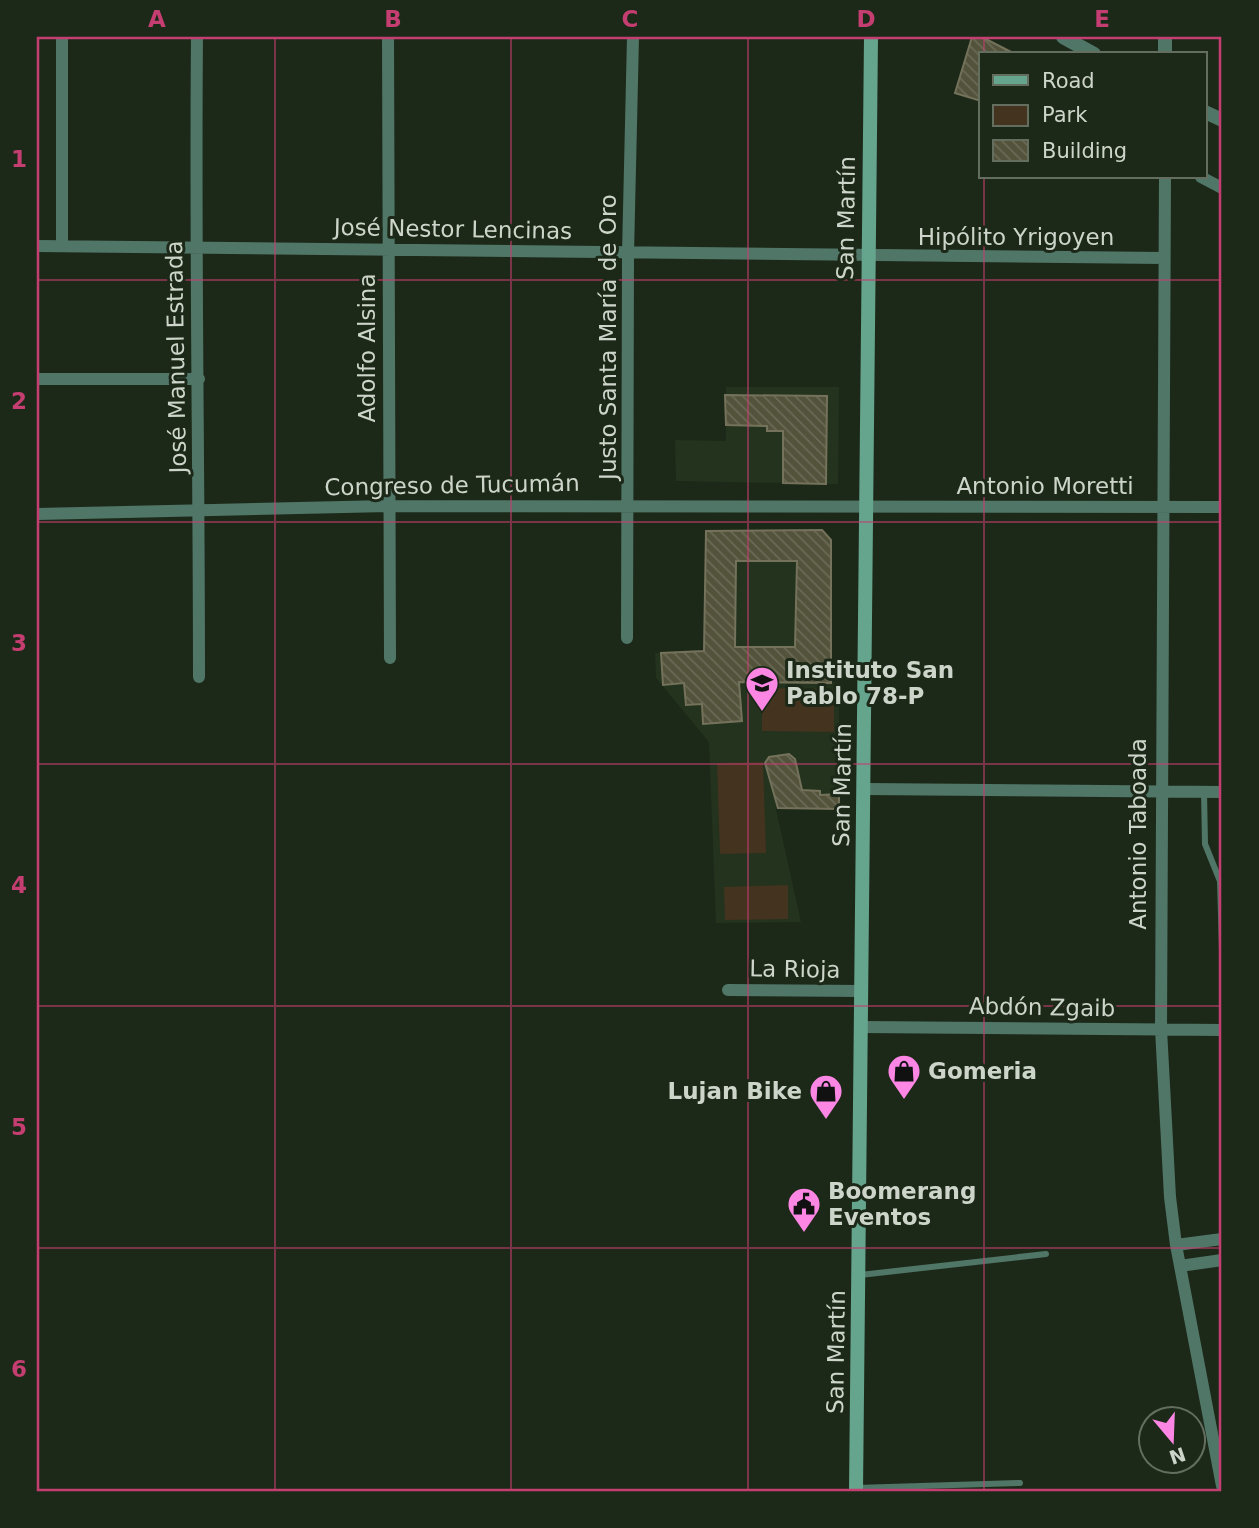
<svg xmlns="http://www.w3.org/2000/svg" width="1259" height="1528" viewBox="0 0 1259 1528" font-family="'DejaVu Sans',sans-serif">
<defs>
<pattern id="building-back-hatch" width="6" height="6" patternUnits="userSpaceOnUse" patternTransform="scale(1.75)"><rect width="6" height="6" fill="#53523b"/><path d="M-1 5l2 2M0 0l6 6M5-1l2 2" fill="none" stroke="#6b6a56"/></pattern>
</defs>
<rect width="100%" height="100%" fill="#1d2918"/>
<path fill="#23331d" d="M726,387h113l-1,97 -162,-3 -1,-41 51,1z
M822,530l9,10v142l8,1v126h-63l25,113 -85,1 -7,-181 -53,-64 -1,-25 49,-2 2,-120z"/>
<path fill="#43331f" d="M762,688l72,1v43l-72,-1z
M763,762l3,91 -46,1 -3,-91z
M788,885v34l-63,1 -1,-33z"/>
<path fill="url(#building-back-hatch)" stroke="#74725b" stroke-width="2" fill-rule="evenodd" d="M972,37h10l33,17h-34v47l-26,-8z
M725,395l102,1 -1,88 -43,-1v-52h-16v-5l-41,-1z
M822,530l9,10v143l-92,-1 3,39 -39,3 -1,-20 -16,1 -2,-22 -21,2 -2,-32 43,-2 2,-120zM736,561h61l-2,86h-60z
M789,754l6,5 7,31 18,1v4l19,-1v15l-61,-1 -13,-45 4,-6z"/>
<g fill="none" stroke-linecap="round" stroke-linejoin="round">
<path stroke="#507668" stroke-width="6" d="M1204,792l1,52 15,37 2,68
M860,1275l186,-21
M856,1488l164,-5"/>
<path stroke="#507668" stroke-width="12" d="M197,37c-2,213 2,427 2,640
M388,37l2,621
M1165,177l-4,852 9,168 6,48 46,241
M1201,177l21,11
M37,246l1127,12
M62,246v-209
M37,379h162
M37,514l351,-8 834,1
M627,638l1,-384 5,-217
M865,789l357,3
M728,990l134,1
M862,1027l360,3
M1176,1245l46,-6
M1180,1266l42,-6"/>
<path stroke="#507668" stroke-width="14" d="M1063,37l31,17
M1165,37v17
M1205,112l17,8"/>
<path stroke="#65a48d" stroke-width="14" d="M856,1491l15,-1454"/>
</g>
<path fill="none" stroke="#c43e71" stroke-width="2" stroke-opacity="0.55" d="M275,37v1454M511,37v1454M748,37v1454M984,37v17M984,177v1314M37,280h1185M37,522h1185M37,764h1185M37,1006h1185M37,1248h1185"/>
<defs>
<symbol id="school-pin" viewBox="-11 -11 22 30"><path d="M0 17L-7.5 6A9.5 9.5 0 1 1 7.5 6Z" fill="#fc86e4" stroke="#1d2918"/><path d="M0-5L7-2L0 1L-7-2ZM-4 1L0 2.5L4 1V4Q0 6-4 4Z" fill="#111"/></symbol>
<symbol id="shop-pin" viewBox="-11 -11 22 30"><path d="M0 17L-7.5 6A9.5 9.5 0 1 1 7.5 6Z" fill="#fc86e4" stroke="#1d2918"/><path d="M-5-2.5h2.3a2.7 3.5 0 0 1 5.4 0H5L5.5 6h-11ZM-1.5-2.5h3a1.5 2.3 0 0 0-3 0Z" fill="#111"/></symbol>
<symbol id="civic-pin" viewBox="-11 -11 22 30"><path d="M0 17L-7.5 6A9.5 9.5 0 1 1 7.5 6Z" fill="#fc86e4" stroke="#1d2918"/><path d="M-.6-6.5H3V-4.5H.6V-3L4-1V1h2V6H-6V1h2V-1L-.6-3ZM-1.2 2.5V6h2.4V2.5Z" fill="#111"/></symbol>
</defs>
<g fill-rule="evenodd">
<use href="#school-pin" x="743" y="664" width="38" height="52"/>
<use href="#shop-pin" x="885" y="1052" width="38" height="52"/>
<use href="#shop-pin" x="807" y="1072" width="38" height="52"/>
<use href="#civic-pin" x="785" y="1185" width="38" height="52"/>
</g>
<g text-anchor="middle" stroke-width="6" stroke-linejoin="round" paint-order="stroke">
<g font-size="23" fill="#cdd5ca" stroke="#1d2918">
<text transform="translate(846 218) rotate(-89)" y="8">San Martín</text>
<text transform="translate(453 229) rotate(1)" y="8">José Nestor Lencinas</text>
<text x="1016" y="245">Hipólito Yrigoyen</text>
<text transform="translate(608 337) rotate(-90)" y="8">Justo Santa María de Oro</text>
<text transform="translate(367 348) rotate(-90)" y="8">Adolfo Alsina</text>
<text transform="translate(176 357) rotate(-91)" y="8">José Manuel Estrada</text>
<text transform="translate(452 485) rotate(-1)" y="8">Congreso de Tucumán</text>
<text x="1045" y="494">Antonio Moretti</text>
<text transform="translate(842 785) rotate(-89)" y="8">San Martín</text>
<text transform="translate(1138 834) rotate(-90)" y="8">Antonio Taboada</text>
<text transform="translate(795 969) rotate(1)" y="8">La Rioja</text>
<text transform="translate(1042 1007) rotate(1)" y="8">Abdón Zgaib</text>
<text transform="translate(836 1352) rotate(-89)" y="8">San Martín</text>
</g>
<g font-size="23" font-weight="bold" fill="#cdd5ca" stroke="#1d2918" text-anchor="start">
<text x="786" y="678">Instituto San<tspan x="786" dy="26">Pablo 78-P</tspan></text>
<text x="928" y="1079">Gomeria</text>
<text x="802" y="1099" text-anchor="end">Lujan Bike</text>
<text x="828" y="1199">Boomerang<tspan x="828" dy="26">Eventos</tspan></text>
</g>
</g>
<rect width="1259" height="1528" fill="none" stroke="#1d2918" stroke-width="77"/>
<rect x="979" y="52" width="228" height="126" fill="#1d2918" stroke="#636e5f" stroke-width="2"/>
<rect x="993" y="75" width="35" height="10" fill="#65a48d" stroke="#636e5f" stroke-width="2"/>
<text x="1042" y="88" font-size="21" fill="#cdd5ca">Road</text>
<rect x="993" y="105" width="35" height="21" fill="#43331f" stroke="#636e5f" stroke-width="2"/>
<text x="1042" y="122" font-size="21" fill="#cdd5ca">Park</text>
<rect x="993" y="140" width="35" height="21" fill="url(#building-back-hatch)" stroke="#636e5f" stroke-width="2"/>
<text x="1042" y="158" font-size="21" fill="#cdd5ca">Building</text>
<g transform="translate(1172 1440) rotate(161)"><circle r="33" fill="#1d2918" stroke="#636e5f" stroke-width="2"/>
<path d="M0-5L12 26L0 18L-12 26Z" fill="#fc86e4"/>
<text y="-10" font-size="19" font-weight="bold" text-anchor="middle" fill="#cdd5ca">N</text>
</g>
<rect x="38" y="38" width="1182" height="1452" fill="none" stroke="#c43e71" stroke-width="2.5"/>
<g font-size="23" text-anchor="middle" font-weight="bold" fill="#c43e71">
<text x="157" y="27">A</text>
<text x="393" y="27">B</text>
<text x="630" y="27">C</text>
<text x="866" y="27">D</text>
<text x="1102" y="27">E</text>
<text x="19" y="167">1</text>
<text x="19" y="409">2</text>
<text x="19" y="651">3</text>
<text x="19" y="893">4</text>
<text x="19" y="1135">5</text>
<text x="19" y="1377">6</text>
</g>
</svg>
